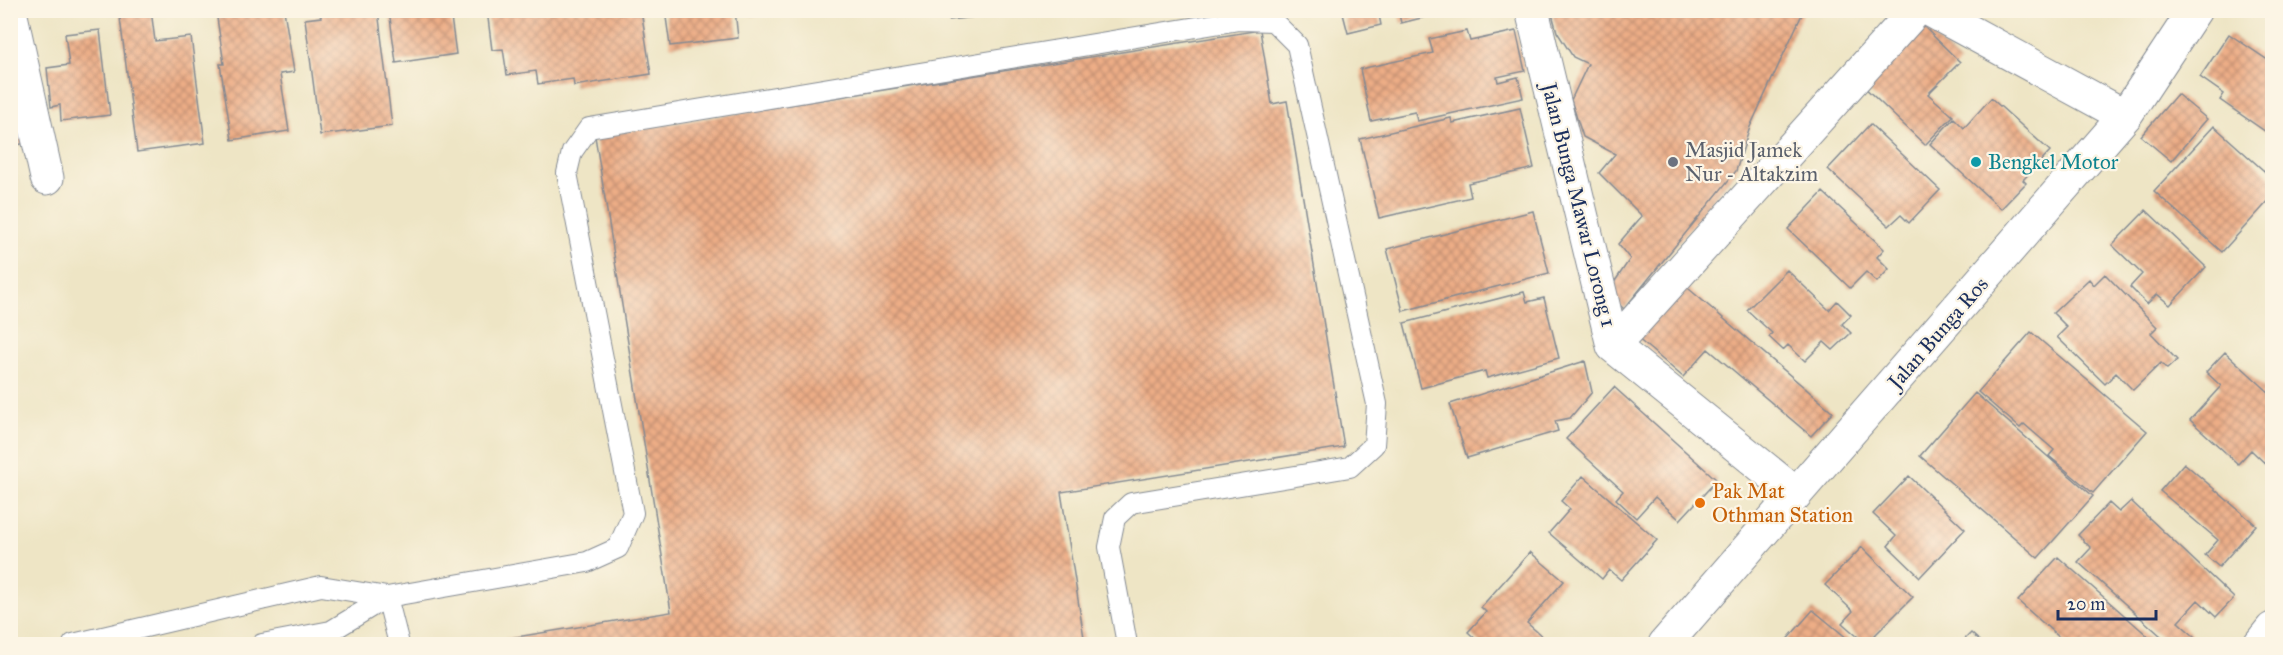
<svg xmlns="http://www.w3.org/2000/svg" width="2283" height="655" viewBox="0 0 2283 655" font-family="'IM FELL Great Primer',serif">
<defs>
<pattern id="building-cross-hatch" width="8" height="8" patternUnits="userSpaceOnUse" patternTransform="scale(1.5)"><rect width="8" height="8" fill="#edad86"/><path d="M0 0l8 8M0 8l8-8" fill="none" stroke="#bf8d71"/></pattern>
</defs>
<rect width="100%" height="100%" fill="#fcf5e5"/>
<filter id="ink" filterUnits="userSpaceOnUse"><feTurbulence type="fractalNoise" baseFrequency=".0167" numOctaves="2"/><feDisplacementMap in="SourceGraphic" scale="12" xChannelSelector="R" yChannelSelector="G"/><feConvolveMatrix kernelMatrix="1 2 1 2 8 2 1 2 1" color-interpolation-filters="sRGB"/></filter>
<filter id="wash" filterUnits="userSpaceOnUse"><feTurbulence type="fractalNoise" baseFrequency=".008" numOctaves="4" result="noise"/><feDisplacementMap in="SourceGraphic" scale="24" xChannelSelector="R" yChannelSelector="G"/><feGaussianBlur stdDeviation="1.35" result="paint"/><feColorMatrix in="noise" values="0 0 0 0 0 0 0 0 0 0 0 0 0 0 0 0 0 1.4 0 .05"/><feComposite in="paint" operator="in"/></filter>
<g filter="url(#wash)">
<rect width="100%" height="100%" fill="#eee5c5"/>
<g id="blocks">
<path fill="url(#building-cross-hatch)" d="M119,10h32l4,31 36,-4 14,106 -68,9z
M225,10h59l10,62 -14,2 9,57 -57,9 -12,-76h4l-7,-46 9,-2z
M321,10h57l14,116 -72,9 -15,-116 16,-2z
M389,10h61l6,44 -60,9z
M487,10h154l10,64 -77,12 -1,-7 -35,5 -2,-13 -29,4 -4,-26 -11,1z
M665,10h70l3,28 -68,8z
M750,10h30v2l-29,4z
M948,10h53l1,4 -53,6z
M1342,10h36l3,15 -33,8z
M1398,10h52v1l-49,12z
M1551,10h253l-54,117 -14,44 -112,138 -17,-16 23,-34 -12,-15 24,-28 -43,-43 16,-19 -32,-17 -12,-37 17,-36 -15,-7 -16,-25z
M1920,23l40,39 -32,32 25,22 -28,29 -66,-63z
M100,30l10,85 -49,6 -1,-16 -9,2 -4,-39 22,-3 -4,-31z
M1260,30l12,74 15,-3 57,346 -283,45 24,152h-611l197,-32 -76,-476z
M1467,31l3,10 46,-10 9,40 -28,6 1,5 20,-5 5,21 -106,23 -2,-9 -44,9 -11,-52 73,-16 -4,-14z
M2229,34l43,29v73l-52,-36 4,-6 -24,-17z
M16,94l13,48 -19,5v-52z
M2177,94l30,25 -36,42 -30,-25z
M1991,98l59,53 -27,29 3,3 -25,26 -71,-65 24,-26 10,10z
M1520,108l14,60 -66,15 3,14 -92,21 -19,-79 91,-21 1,5z
M1870,124l70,66 -31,33 -8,-8 -12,11 -61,-57z
M2214,126l58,52v19l-50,55 -68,-61z
M1823,192l61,57 -7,8 12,12 -12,13 -11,-10 -16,16 -62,-59z
M2146,210l60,57 -36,38 -13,-11 -10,10 -17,-17 12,-13 -30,-29z
M1533,211l16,62 -146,38 -16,-62z
M1787,270l42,40 8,-9 14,14 -9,9 9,9 -18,17 -9,-8 -19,19 -17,-16 -5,5 -14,-13 3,-4 -25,-23z
M2105,274l52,53 -6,6 26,27 -10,9 -6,-6 -28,27 -17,-17 -11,11 -48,-47 10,-10 -14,-14 36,-34 5,6z
M1682,283l151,129 -22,24 -103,-87 -25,28 -47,-40z
M1524,292l3,10 17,-4 15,60 -72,20 -2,-7 -64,17 -17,-65z
M2031,332l116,99 -54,62 -44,-37 5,-6 -30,-26 -4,4 -42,-36z
M2225,352l47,43v75l-21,-20 -13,14 -48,-44 31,-34 -15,-14z
M1585,361l7,31 -22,26 -15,3 3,10 -91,27 -17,-54z
M1614,387l103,93 -37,40 -25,-23 -19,21 -20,-19 7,-8 -57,-52z
M1975,393l118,103 -55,62 -118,-102z
M2184,463l72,62 -37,42 -14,-12 13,-15 -58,-49z
M1583,476l74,64 -36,40 -12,-10 -7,9 -53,-46 21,-24 -9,-8z
M1909,476l56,53 -45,48 -32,-31 8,-10 -23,-22z
M2131,501l103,97 -18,19 -18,-17 -20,22 17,15 -7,7h-18l-92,-82 13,-14 -13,-13 31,-32 10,9z
M1862,547l51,50 -47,47 -24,-21 11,-12 -28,-26z
M1530,552l34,29 -37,42 24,21h-70l-13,-12 18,-20 -5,-5z
M2058,557l99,87h-90l-49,-43z
M1813,610l41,34h-71z
M1971,633l12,11h-23z"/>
</g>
</g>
<g filter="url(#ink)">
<use href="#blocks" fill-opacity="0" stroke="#848a92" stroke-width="1.5"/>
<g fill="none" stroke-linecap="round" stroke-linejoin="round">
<defs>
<path id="service" d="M387,597l12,47
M73,644l248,-58 66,11 200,-35 31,-14 15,-35 -66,-340 5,-21 17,-24 650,-108 34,1 24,24 80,359 -3,41 -24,22 -219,36 -16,15 -6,29 18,97
M262,644l69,-13 56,-34"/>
<path id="minor" d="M1532,10l81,336 182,147
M1930,10l195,106
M10,11l37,167
M1613,346l303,-336
M1665,644l460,-528 70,-106
M2260,644l12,-15"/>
</defs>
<use href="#service" stroke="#848a92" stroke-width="22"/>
<use href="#minor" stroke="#848a92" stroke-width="35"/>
<use href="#service" stroke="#fff" stroke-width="20"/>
<use href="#minor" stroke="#fff" stroke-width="33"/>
</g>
</g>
<circle fill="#6b7280" stroke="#fcf5e5" stroke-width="2" cx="1673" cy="162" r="6"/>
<circle fill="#0f9aa8" stroke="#fcf5e5" stroke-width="2" cx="1976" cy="162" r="6"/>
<circle fill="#e8710a" stroke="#fcf5e5" stroke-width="2" cx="1700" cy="503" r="6"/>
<g text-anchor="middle" stroke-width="4.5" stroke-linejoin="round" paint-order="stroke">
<g font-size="21" fill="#5b616d" stroke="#fcf5e5" text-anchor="start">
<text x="1685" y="157">Masjid Jamek<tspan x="1685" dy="24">Nur - Altakzim</tspan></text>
</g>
<g font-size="21" fill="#0d838f" stroke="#fcf5e5" text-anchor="start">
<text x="1988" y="169">Bengkel Motor</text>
</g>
<g font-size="21" fill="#1b2f5e" stroke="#fcf5e5">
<text transform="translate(1579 205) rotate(76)" y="7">Jalan Bunga Mawar Lorong 1</text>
<text transform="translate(1938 333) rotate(-49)" y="7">Jalan Bunga Ros</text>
</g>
<g font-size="21" fill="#c56008" stroke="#fcf5e5" text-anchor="start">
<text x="1712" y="498">Pak Mat<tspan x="1712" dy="24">Othman Station</tspan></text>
</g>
</g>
<rect width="2283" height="655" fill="none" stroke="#fcf5e5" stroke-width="36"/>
<path d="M2058 610v9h98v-9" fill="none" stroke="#1b2f5e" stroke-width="3"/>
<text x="2067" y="610" font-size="18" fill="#1b2f5e" stroke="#fcf5e5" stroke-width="4.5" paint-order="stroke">20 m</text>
</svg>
